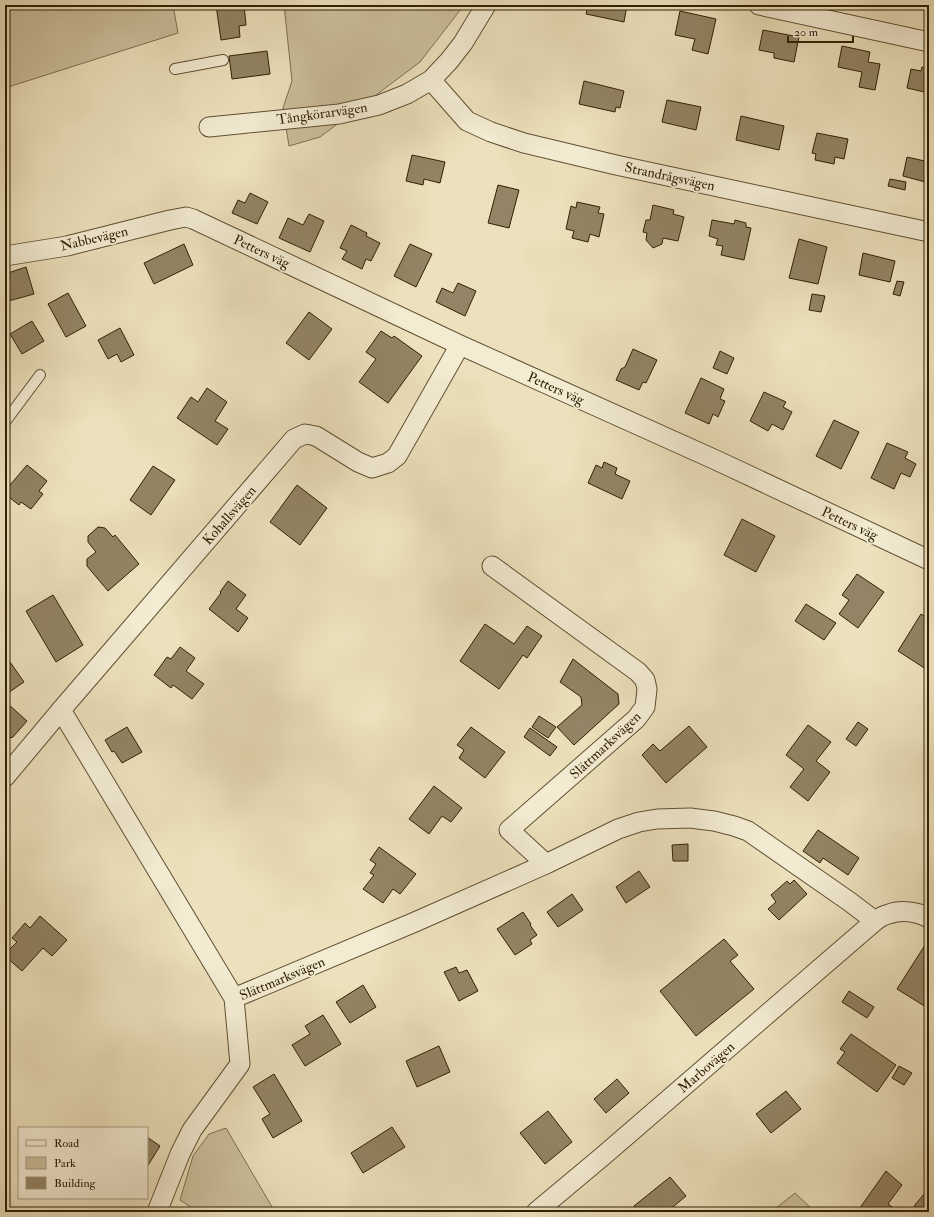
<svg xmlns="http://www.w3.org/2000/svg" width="934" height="1217" viewBox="0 0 934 1217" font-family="'IM FELL Double Pica',serif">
<rect width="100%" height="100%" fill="#ece1bc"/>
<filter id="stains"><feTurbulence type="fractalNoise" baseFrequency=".005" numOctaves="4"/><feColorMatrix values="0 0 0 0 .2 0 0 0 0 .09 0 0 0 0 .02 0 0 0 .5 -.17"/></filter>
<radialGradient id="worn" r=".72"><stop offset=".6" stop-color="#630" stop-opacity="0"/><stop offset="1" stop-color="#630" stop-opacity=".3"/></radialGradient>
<path fill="#ccc09d" stroke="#7e7051" d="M5,5h168l5,28 -173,55z
M284,5h180l-44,57 -100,75 -31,9 -6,-38 9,-27z
M226,1128l49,84h-77l-18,-12 13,-44 16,-22z
M795,1193l20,19h-44z"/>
<path fill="#928464" stroke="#312005" d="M216,5h28l2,20 -7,1 1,11 -19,3z
M588,5h39l-3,17 -38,-8z
M680,11l36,8 -8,35 -16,-4 3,-11 -20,-4z
M763,30l36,7 -5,25 -20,-4v-5l-15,-3z
M842,46l28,6 -2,10 12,2 -5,26 -16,-3 3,-15 -24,-5z
M267,51l3,23 -38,5 -3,-23z
M922,67l7,2v24l-22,-5 4,-19 10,2z
M584,81l40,10 -4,17 -4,-1 -1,5 -36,-8z
M667,100l34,7 -5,23 -34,-8z
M741,116l43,10 -5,24 -43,-10z
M817,133l31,6 -4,20 -9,-2 -1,7 -19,-4 1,-6 -4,-1z
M412,155l33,7 -5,21 -16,-4 -1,6 -17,-4z
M907,157l22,5v21l-26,-7z
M890,179l16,3 -1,8 -17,-4z
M498,185l21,5 -10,38 -21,-5z
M250,193l18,9 -11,22 -25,-11 6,-13 7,3z
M577,202l23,5 -2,6 6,1 -5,23 -9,-3 -2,8 -16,-4 2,-7 -8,-2 5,-23 5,2z
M653,205l21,5 -1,4 11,3 -6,24 -15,-3 -1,6 -9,4 -7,-8 1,-7 -4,-1 3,-12h4z
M309,214l15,7 -14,31 -31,-14 9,-20 15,7z
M712,220l22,4 1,-4 11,3v4l5,1 -7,32 -23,-5 2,-9 -7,-1 2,-6 -9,-3z
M351,225l16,8 -1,3 14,7 -9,18 -5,-2 -4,10 -20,-10 5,-8 -7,-3z
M799,239l28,8 -9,37 -29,-6z
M184,244l9,21 -39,19 -10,-21z
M410,244l22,10 -16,33 -22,-11z
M863,253l32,8 -5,21 -31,-7z
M26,267l8,27 -29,8v-28z
M897,281l7,1 -4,14 -7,-2z
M458,283l18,8 -11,25 -29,-14 6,-14 11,5z
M68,293l18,33 -20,11 -18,-33z
M812,294l13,2 -4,16 -12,-2z
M309,312l23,17 -23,31 -23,-17z
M32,321l12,20 -22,13 -12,-20z
M120,328l14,27 -13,7 -4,-8 -9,5 -10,-19z
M381,331l11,7 2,-2 28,20 -34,47 -29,-21 17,-23 -10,-7z
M633,349l24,11 -11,23 -3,-1 -4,8 -23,-10 5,-11 4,-2z
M720,351l14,7 -7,16 -14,-6z
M701,378l23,11 -4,10 5,2 -7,16 -5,-3 -4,10 -24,-11z
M207,388l20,14 -12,19 13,8 -11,16 -40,-27 14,-21 7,5z
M764,392l22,10 -3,5 9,5 -9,18 -11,-6 -4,7 -18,-10z
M834,420l25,12 -18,37 -25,-13z
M887,443l21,9 -3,6 11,6 -6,13 -9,-4 -7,16 -23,-11z
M604,462l13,6 -2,6 15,7 -8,18 -34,-16 8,-18 6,3z
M27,465l20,16 -8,10 4,3 -12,15 -10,-7 -2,3 -14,-11v-3z
M153,466l22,14 -24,35 -21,-15z
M297,485l30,23 -27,37 -30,-23z
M742,519l33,17 -19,36 -32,-17z
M98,527l7,1 8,9 2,-2 24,29 -31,27 -21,-25v-7l9,-7 -8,-10v-6z
M857,574l27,18 -26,36 -19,-14 10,-14 -7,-5z
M228,581l18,14 -10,14 12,9 -10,14 -29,-23 12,-16 -1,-1z
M53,595l30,50 -27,17 -30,-51z
M806,604l30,19 -12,17 -29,-19z
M921,614l8,5v17l-1,2 1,1v32l-31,-20z
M485,624l29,20 13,-18 15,10 -15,22 -4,-3 -24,34 -39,-28z
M180,647l15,11 -9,13 18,13 -12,15 -19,-14 -2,3 -17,-13 13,-18 4,2z
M573,659l45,35 1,10 -45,41 -17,-18 25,-22 -1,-8 -21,-15z
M10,662l14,20 -19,13v-29z
M8,704l19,17 -15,17 -1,-1 -6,6v-35z
M539,716l17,11 -8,11 -16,-11z
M858,722l10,7 -12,17 -10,-7z
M808,725l23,17 -15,19 14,11 -22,29 -18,-14 14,-18 -18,-14z
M689,726l18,21 -41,36 -24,-28 11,-11 7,7z
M127,727l15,25 -20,11 -8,-12 -2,1 -7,-12z
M471,727l34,25 -20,26 -26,-20 5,-8 -7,-5z
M530,728l27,19 -7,9 -26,-19z
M434,786l28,22 -11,14 -9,-6 -13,18 -20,-15z
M818,830l41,28 -11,17 -25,-17 -3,5 -17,-12z
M688,844v17h-15l-1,-16z
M379,847l37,27 -16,20 -7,-5 -10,14 -20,-14 11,-14 -4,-2 6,-9 -6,-4z
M639,871l11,16 -24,16 -10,-16z
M794,880l13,14 -28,26 -11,-11 8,-7 -5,-7 16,-14 3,3z
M572,894l11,16 -25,17 -11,-15z
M523,912l8,12 -1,1 7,10 -7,5 2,4 -17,11 -18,-26z
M40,916l27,24 -15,16 -9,-8 -21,23 -17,-15v-2l12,-12 -5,-4 13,-15 5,5z
M724,939l14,16 -8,6 24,28 -58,47 -36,-45z
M925,945l4,3v54l-3,5 -29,-18z
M456,967l3,6 8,-3 11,21 -19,10 -15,-29z
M363,985l13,22 -26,16 -14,-21z
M849,991l25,16 -7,11 -25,-16z
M323,1015l18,29 -36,22 -13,-21 18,-11 -5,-8z
M851,1034l45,31 -19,27 -40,-29 8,-11 -5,-3z
M439,1046l11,26 -33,15 -11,-26z
M899,1066l13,7 -8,12 -12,-7z
M274,1074l28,47 -29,17 -11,-19 8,-5 -17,-27z
M617,1079l12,14 -23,20 -12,-14z
M786,1091l15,18 -30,24 -15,-19z
M548,1111l24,31 -27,22 -25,-31z
M392,1127l13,20 -42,26 -12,-20z
M147,1137l13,9 -13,21z
M886,1171l16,14 -14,19 7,5 -2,3h-36z
M670,1177l16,19 -19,16h-28l-5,-6z
M924,1194l5,4v14h-8l-7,-6z"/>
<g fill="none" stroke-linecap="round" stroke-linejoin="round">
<defs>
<path id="lane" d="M175,69l48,-9
M5,422l35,-47"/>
<path id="street" d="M759,5l170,37
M431,80l36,41 24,11 33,11 92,22 313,67
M209,127l130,-13 40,-9 28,-11 24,-14 18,-19 14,-18 23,-38
M5,256l62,-10 103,-26 16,-3 7,2 267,126 258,116 211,99
M492,566l146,106 7,8 2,9 -2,18 -9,12 -127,111 37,34
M61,710l173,288
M5,777l56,-67 233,-271 11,-5 11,2 42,26 14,6 16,-5 9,-7 63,-111
M157,1212l23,-58 12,-24 48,-66 -6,-66 181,-76 131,-58 72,-35 21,-7 18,-3 33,-1 24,3 20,5 14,5 102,71 25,19
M536,1212l67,-56 272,-235c4,-3 9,-6 14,-7 12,-5 29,-2 40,4"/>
</defs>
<use href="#lane" stroke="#605033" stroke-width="12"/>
<use href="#street" stroke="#605033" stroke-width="21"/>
<use href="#lane" stroke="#f3ecd3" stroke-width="10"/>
<use href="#street" stroke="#f3ecd3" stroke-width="19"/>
</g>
<g text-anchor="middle" stroke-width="3.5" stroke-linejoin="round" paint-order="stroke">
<g font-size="14" fill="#312005" stroke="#f3ecd3">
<text transform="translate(322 113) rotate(-8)" y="5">Tångkörarvägen</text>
<text transform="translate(670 176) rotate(12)" y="5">Strandrågsvägen</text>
<text transform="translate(94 238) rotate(-13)" y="5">Nabbevägen</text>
<text transform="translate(262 251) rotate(25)" y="5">Petters väg</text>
<text transform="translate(556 388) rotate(24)" y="5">Petters väg</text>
<text transform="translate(229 515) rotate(-49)" y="5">Kohallsvägen</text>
<text transform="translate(850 523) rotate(25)" y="5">Petters väg</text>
<text transform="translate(605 745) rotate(-43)" y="5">Slättmarksvägen</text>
<text transform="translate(282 978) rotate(-23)" y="5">Slättmarksvägen</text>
<text transform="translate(706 1067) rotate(-41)" y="5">Marbovägen</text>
</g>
</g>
<rect width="934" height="1217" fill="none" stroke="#ece1bc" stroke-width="20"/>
<rect x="6" y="6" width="922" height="1205" fill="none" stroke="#312005" stroke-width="2"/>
<rect x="10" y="10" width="914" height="1197" fill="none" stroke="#312005"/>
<rect x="18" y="1127" width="130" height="72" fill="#f3ecd3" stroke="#a59a81"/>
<rect x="26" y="1140" width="20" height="6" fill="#f3ecd3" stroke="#a59a81"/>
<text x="54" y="1147" font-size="12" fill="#312005">Road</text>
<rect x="26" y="1157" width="20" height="12" fill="#ccc09d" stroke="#a59a81"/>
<text x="54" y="1167" font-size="12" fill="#312005">Park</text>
<rect x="26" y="1177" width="20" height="12" fill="#928464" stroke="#a59a81"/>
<text x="54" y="1187" font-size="12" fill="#312005">Building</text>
<path d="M788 36v6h65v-6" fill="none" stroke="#312005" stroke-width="2"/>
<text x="794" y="36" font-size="12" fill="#312005" stroke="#f3ecd3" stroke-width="3" paint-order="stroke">20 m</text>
<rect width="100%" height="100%" filter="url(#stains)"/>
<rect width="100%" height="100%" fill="url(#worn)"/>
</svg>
